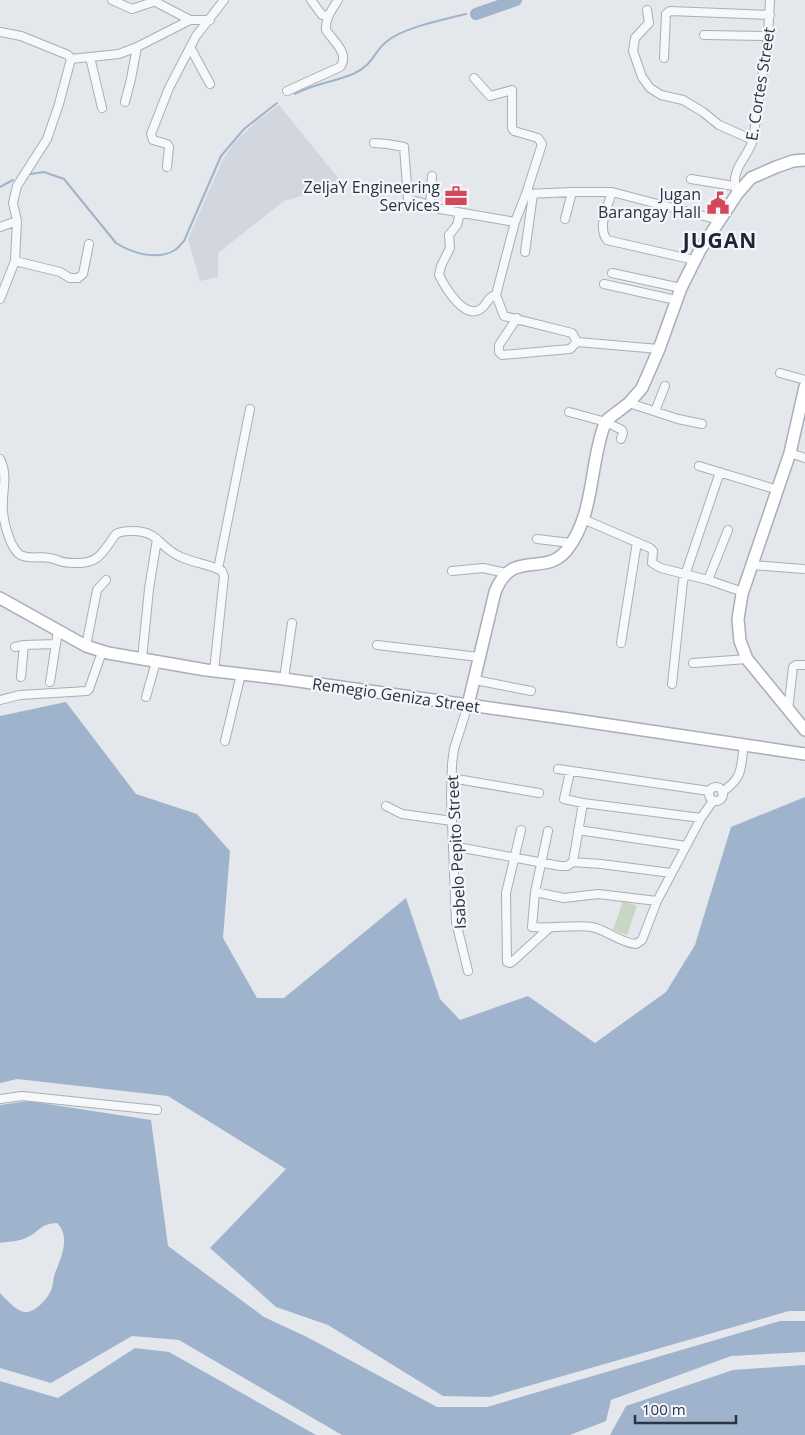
<svg xmlns="http://www.w3.org/2000/svg" width="805" height="1435" viewBox="0 0 805 1435" font-family="'Open Sans',sans-serif">
<rect width="100%" height="100%" fill="#e4e7ec"/>
<path fill="#d2d6de" d="M279,105l64,79 -59,17 -66,52v24l-18,4 -12,-42 35,-80 12,-17 21,-20z"/>
<path fill="#c9d6c5" d="M623,901l14,5 -10,29 -14,-5z"/>
<path fill="#9fb4cc" d="M66,702l70,92 61,20 33,37 -7,87 34,60h27l122,-100 34,101 20,21 68,-24 67,47 71,-51 29,-47 36,-118 74,-30v514h-16l-299,86 -47,-1 -115,-71 -52,-18 -66,-59 76,-79 -118,-73 -151,-17 -17,4v-367z
M28,1101l123,19 17,126 96,71 43,20 130,70h50l293,-86h25v31l-74,4 -120,44 -5,21 -36,14h-228l-163,-95 -47,-4 -81,47 -51,-15v-75c6,6 15,17 24,19 10,2 25,-14 28,-24 1,-4 1,-10 3,-15 6,-15 16,-36 2,-50 -17,1 -16,7 -29,14 -9,5 -18,4 -28,6v-138z
M135,1348l34,4 147,83h-316v-54l58,17z
M805,1365v70h-195l16,-29 107,-36z"/>
<g fill="none" stroke-linecap="round" stroke-linejoin="round">
<path stroke="#9fb4cc" stroke-width="2" d="M295,94c18,-10 39,-12 58,-20 20,-9 20,-21 33,-32 16,-14 59,-23 80,-28
M30,174l14,-2 20,7 52,64c16,10 41,18 59,7 3,-2 6,-6 9,-9l37,-85 23,-27 33,-26
M0,187l13,-7"/>
<path stroke="#9fb4cc" stroke-width="12" d="M476,14l40,-14"/>
<defs>
<path id="street" d="M112,0l20,9 21,-7
M152,0l38,20
M311,0l11,15 6,1
M647,10l2,13 -14,15 -2,13 9,26 8,11 11,7 22,5 20,12 16,13 34,15
M0,32l21,4 47,19 3,4
M704,35l64,1
M190,47l20,37
M90,57l12,51
M664,58l2,-44 4,-3 100,4
M71,59l48,-5 18,-7 53,-27h20
M474,78l16,18 22,-6v38l2,3 24,7 4,6 -16,50 -11,28 -19,73 8,21 68,17 5,9
M287,91l53,-24c10,-13 -6,-25 -14,-37 -1,-12 6,-20 12,-30
M125,102l6,-23 6,-32
M374,143l13,1 17,3 4,52 22,6
M167,167l2,-20 -2,-3 -14,-4 -2,-6 18,-46 27,-52 28,-36
M432,176l-2,29 10,4 75,13
M691,179l43,7
M612,192c-4,14 -15,35 -5,48l87,20
M526,194l46,-2h40l107,28
M737,194c-8,-25 9,-33 16,-54l15,-104 2,-36
M460,213l-3,12 -8,10 1,13 -9,18 -2,9c6,12 26,47 43,33 6,-5 6,-12 14,-13
M565,219l7,-27
M0,227l17,-6
M525,252l8,-58
M15,261l45,11 10,6h8l5,-4 6,-30
M612,273l69,15
M604,284l72,16
M0,299l15,-38 2,-40 -4,-18 4,-17 30,-47 12,-35 12,-45
M517,318l-18,27v7l3,3 68,-6 7,-7 82,7
M780,373l25,7
M629,403l49,16 24,5
M655,411l10,-25
M569,412l37,10 16,8 1,3 -2,6
M790,453l15,5
M0,459c9,17 1,35 3,53 1,11 8,41 20,44 11,4 19,-2 34,4 6,3 12,3 18,3 25,1 28,-12 41,-29 5,-3 10,-3 15,-3 28,-1 28,17 50,26 13,6 28,7 41,14l2,5 -10,95
M699,466l79,24
M583,519l67,29 3,3 -1,12 9,5 47,12 35,12
M537,539l34,4
M751,565l52,4
M218,569l32,-160
M452,571l31,-3 23,5
M708,580l20,-50
M621,643l16,-101
M377,645l102,12
M86,646l11,-56 9,-10
M15,647l9,-2 32,-1
M142,659l7,-70 8,-50
M693,663l54,-4
M21,677l3,-32
M284,679l8,-56
M475,680l56,11
M50,682l8,-51
M672,684l11,-103 37,-109
M146,697l10,-35
M0,700l20,-5 67,-4 2,-2 13,-37
M788,710l5,-43 3,-2h9
M225,741l16,-67
M558,769l151,22
M570,772l-6,27 19,4 118,15
M451,778l88,15
M709 794a7 7 0 1 1 14 0a7 7 0 1 1-14 0Z
M722,792c22,-15 18,-23 22,-47
M386,806l16,8 50,7
M521,830l-15,63 1,69 3,1 3,-2 35,-32
M578,830l108,16
M548,831l-13,61 -3,35c20,2 42,-3 60,0 15,3 28,16 44,17l6,-4 15,-39 44,-83 12,-17
M463,848l97,18h7l6,-4 28,2 70,9
M573,862l10,-59
M535,892l29,6 34,-4 59,7
M468,971l-12,-49 -5,-125 1,-33 2,-15 14,-44
M0,1099l22,-3 135,14"/>
<path id="secondary" d="M805,387l-15,66 -48,141 -4,25 2,22 7,18 58,71
M0,598l86,48 22,7 98,17 78,9 285,40 236,35
M468,705l27,-113c17,-44 49,-15 71,-41 29,-36 23,-84 38,-125l4,-7 21,-16 13,-15 17,-39 22,-61 19,-38 37,-56 14,-16 25,-11 17,-6 12,-1"/>
</defs>
<use href="#street" stroke="#a9aeb7" stroke-width="10"/>
<use href="#secondary" stroke="#a9aeb7" stroke-width="14"/>
<use href="#street" stroke="#f7f8fa" stroke-width="8"/>
<use href="#secondary" stroke="#fff" stroke-width="11"/>
</g>
<defs>
<symbol id="office-bare" viewBox="-9 -9 18 18"><path d="M-6-3h4V-5.5h4V-3h4V5H-6ZM-1-4.5V-3h2v-1.5ZM-6 0V1H6V0Z" fill="#d1495b" stroke="#f4f6f9" stroke-width="2.5" paint-order="stroke"/></symbol>
<symbol id="civic-bare" viewBox="-9 -9 18 18"><path d="M-.6-6.5H3V-4.5H.6V-3L4-1V1h2V6H-6V1h2V-1L-.6-3ZM-1.2 2.5V6h2.4V2.5Z" fill="#d1495b" stroke="#f4f6f9" stroke-width="2.5" paint-order="stroke"/></symbol>
</defs>
<g fill-rule="evenodd">
<use href="#office-bare" x="440" y="180" width="32" height="32"/>
<use href="#civic-bare" x="702" y="187" width="32" height="32"/>
</g>
<g text-anchor="middle" stroke-width="4.5" stroke-linejoin="round" paint-order="stroke">
<g font-size="16" fill="#2b3445" stroke="#f4f6f9">
<text transform="translate(760 84) rotate(-81)" y="6">E. Cortes Street</text>
<text transform="translate(396 695) rotate(8)" y="6">Remegio Geniza Street</text>
<text transform="translate(456 852) rotate(-93)" y="6">Isabelo Pepito Street</text>
</g>
<g font-size="16" fill="#2b3445" stroke="#f4f6f9" text-anchor="end">
<text x="440" y="193">ZeljaY Engineering<tspan x="440" dy="18">Services</tspan></text>
<text x="701" y="200">Jugan<tspan x="701" dy="18">Barangay Hall</tspan></text>
</g>
<g font-size="21" font-weight="bold" letter-spacing="1" fill="#1d2536" stroke="#f4f6f9">
<text x="720" y="248">JUGAN</text>
</g>
</g>
<path d="M635 1415v8h101v-8" fill="none" stroke="#2b3445" stroke-width="2.5"/>
<text x="642" y="1415" font-size="15" fill="#2b3445" stroke="#f4f6f9" stroke-width="4" paint-order="stroke">100 m</text>
</svg>
